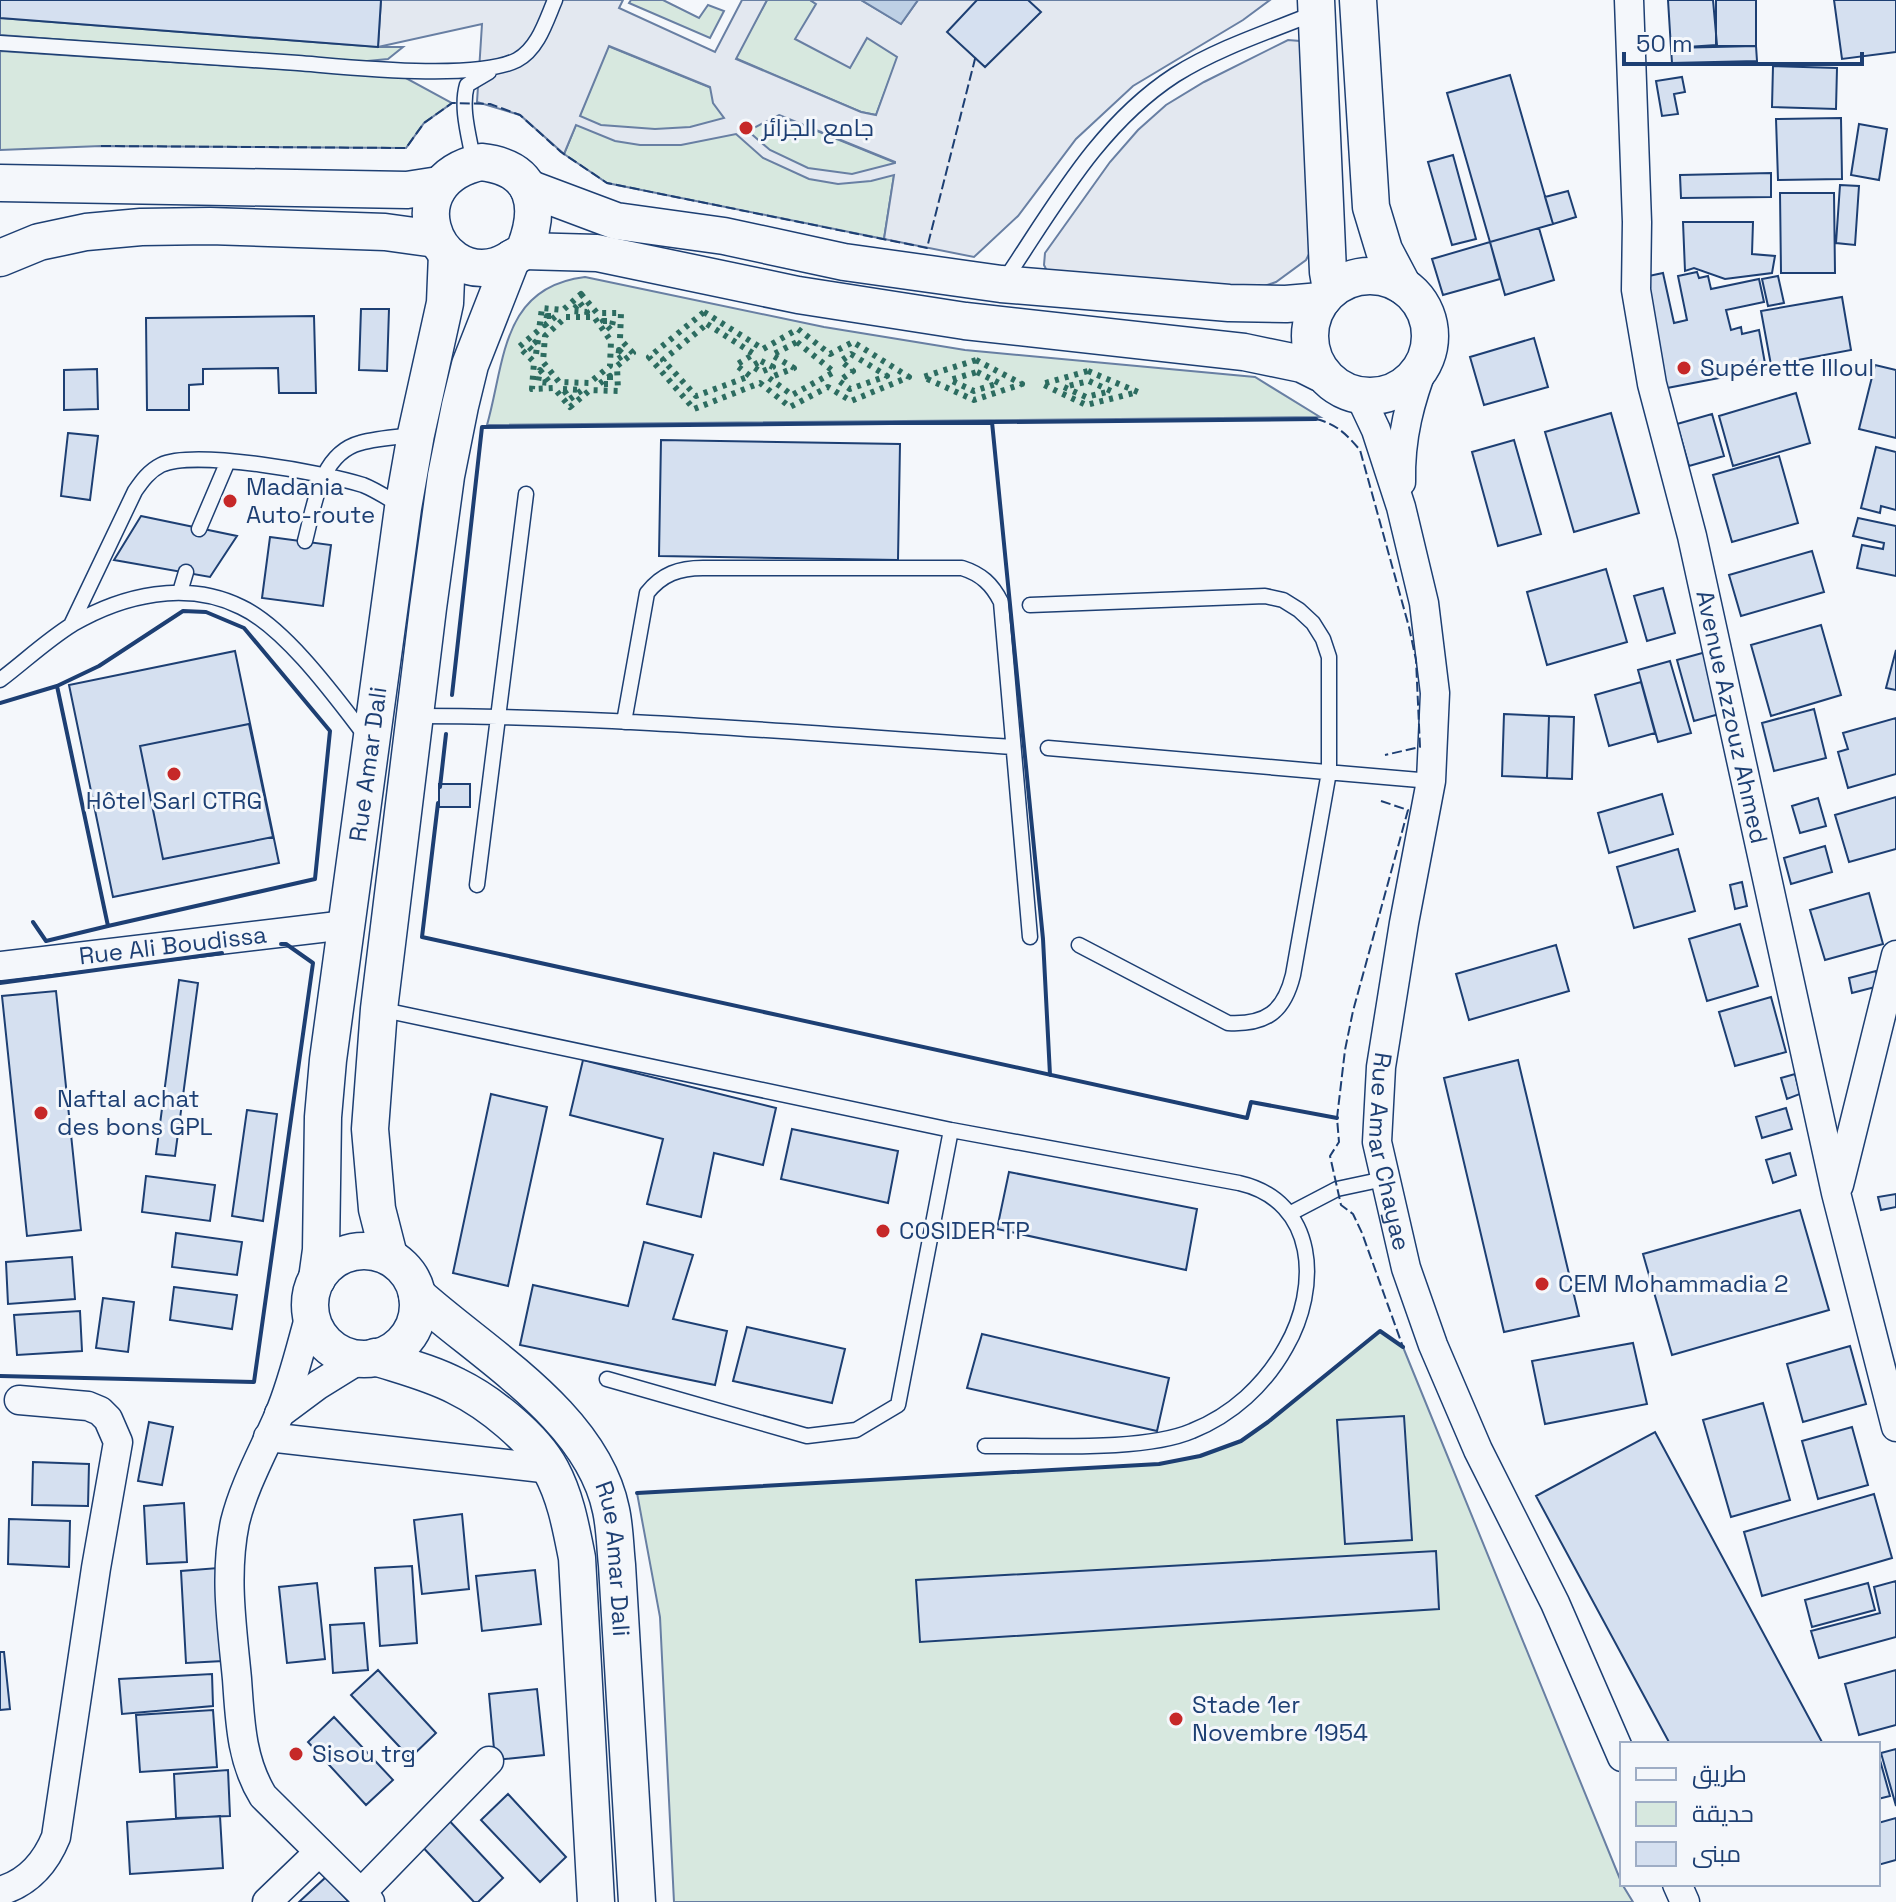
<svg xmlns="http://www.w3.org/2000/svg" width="1896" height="1902" viewBox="0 0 1896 1902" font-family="'Space Grotesk',Cairo,sans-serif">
<rect width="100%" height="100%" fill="#f4f7fb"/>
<path fill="#d7e8df" stroke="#687fa3" stroke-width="2" d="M631,0h32l36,18 9,-13 16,6 -14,27 -81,-35z
M767,0h43l6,4 34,63 17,-30 31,20 -22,58 -15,-3 -126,-54z
M0,18l378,29h25l-15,12 -31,3 -357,-27z
M608,46l288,117 -12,76 -277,-56 -43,-29z
M0,51l404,26 48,26 -28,20 -18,25 -305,-2 -101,4z
M585,277l239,50 141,23 290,27 65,40 -833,8c18,-63 14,-138 98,-148z
M1380,1331l23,16 219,537 11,18h-959l-14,-285 -23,-124 522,-29 41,-8 41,-15 27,-19z"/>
<path fill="#e3e8f0" stroke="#687fa3" stroke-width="2" fill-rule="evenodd" d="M381,0h242l-4,8 96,44 27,-52h25l-31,59 125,53 15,3 21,-58 -30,-19 -17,30 -55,-29 21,-35 -6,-4h51l40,24 17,-24h352l-27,20 -110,66 -57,53 -58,77 -44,41 -90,-18 10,-64 -23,6 -33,3 -29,-5 -46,-21 -27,-24 -55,11h-41l-25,-4 -39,-16 -12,29 -44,-39 -43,-13 5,-78 -104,23zM609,46l101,41 3,16 11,15 -34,9 -35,2 -54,-4 -21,-9zM779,115l116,47v1l-43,11 -44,-6 -38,-18 -22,-19z
M1288,40l12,1 2,4 10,203 -6,12 -30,22 -20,7 -209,-18 -3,-6 1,-12 65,-91 28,-32 28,-25 38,-23z"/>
<path fill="#bed0e5" stroke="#687fa3" stroke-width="2" d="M861,0h57l-17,24z"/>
<path fill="#d5e0f0" stroke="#1d3f73" stroke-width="2" d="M0,0h381l-3,47 -378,-29z
M977,0h51l13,12 -56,55 -38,-35z
M1668,0h45l4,45 -46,3z
M1716,0h40v46h-40z
M1834,0h62v52l-54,7z
M1756,46l1,15 -85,2 -1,-15z
M1773,66l64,2 -1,41 -64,-2z
M1510,75l43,149 -63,18 -43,-149z
M1682,77l3,15 -11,2 4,20 -16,2 -6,-35z
M1841,118l1,61 -64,1 -2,-61z
M1859,124l28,5 -8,51 -28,-5z
M1453,155l23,84 -24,6 -24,-83z
M1771,173v24l-90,1 -1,-23z
M1840,185l19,1 -4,59 -19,-2z
M1568,191l8,26 -23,7 -8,-27z
M1780,193h54l1,80h-54z
M1683,222h70l-1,32 23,2 -3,17 -47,6 -31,-11 -9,3z
M1539,228l15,52 -49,15 -15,-53z
M1490,242l10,37 -57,16 -11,-36z
M1697,272l2,6 9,-2 3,13 48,-10 5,23 -38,8 5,20 10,-3 1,7 17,-4 7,39 -99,19 -23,-111 19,-4 11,50 13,-3 -9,-44z
M1778,276l6,27 -16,3 -6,-27z
M1842,297l9,53 -80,15 -10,-54z
M361,309h28l-2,62 -28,-1z
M314,316l2,77h-37l-1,-25 -75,1v15l-14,1v25h-42l-1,-92z
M1534,338l14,49 -64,18 -14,-48z
M1875,365l21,5v68l-37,-9z
M97,369l1,40 -34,1v-40z
M1796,393l14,50 -77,23 -14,-50z
M1611,413l28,100 -65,19 -29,-100z
M1712,414l12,42 -35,10 -12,-42z
M68,433l30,3 -8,64 -29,-4z
M661,440l239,4 -2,116 -239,-4z
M1514,440l27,94 -43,12 -26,-94z
M1876,447l20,5v58l-15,-4 -1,7 -19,-5z
M1779,456l19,67 -66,19 -19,-67z
M141,516l96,20 -27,41 -96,-17z
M1858,518l38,8v50l-39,-8 5,-23 21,4 1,-6 -31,-7z
M270,537l61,8 -8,61 -61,-8z
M1812,551l12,41 -83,24 -12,-41z
M1606,569l21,73 -80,23 -20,-73z
M1663,588l12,45 -28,8 -13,-45z
M1821,625l20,70 -70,21 -20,-71z
M1896,650v40l-10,-2z
M235,651l44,212 -166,34 -44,-212z
M1706,652l17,61 -29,8 -17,-61z
M1670,661l21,72 -33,9 -20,-72z
M1641,682l14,51 -46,13 -14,-51z
M1814,709l12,49 -52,13 -12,-48z
M1504,714l45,2 -2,62 -45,-2z
M1549,716l25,1 -2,62 -25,-1z
M1896,718v56l-48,14 -10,-36 10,-3 -5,-16z
M249,724l24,113 -110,22 -23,-113z
M439,784h31v23h-31z
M1662,794l11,40 -64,19 -11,-40z
M1896,797v52l-47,13 -14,-47z
M1818,798l8,28 -26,7 -8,-27z
M1825,846l7,26 -41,12 -7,-26z
M1678,849l17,62 -61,17 -17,-61z
M1742,882l5,24 -12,3 -5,-24z
M1869,893l14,51 -58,16 -15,-50z
M1740,924l18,62 -51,15 -18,-62z
M1556,945l13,46 -100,29 -13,-46z
M1876,971l3,15 -27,7 -3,-15z
M179,980l19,3 -23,173 -19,-2z
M56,991l25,239 -54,6 -25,-240z
M1771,997l15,55 -51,14 -16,-54z
M583,1060l193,48 -13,57 -49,-12 -13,64 -54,-13 16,-65 -93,-24z
M1518,1060l61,256 -75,16 -60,-254z
M1795,1074l5,20 -13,5 -6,-21z
M491,1094l56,13 -39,179 -55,-13z
M1786,1108l6,21 -30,9 -6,-21z
M247,1110l30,4 -14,107 -31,-5z
M792,1129l106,22 -10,52 -107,-24z
M1790,1153l6,22 -23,8 -7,-23z
M1009,1172l188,37 -11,61 -189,-41z
M146,1176l69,9 -5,36 -68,-9z
M1896,1194v13l-15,3 -3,-13z
M1800,1210l29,100 -157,45 -29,-101z
M176,1233l66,9 -5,33 -65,-8z
M644,1242l49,13 -20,64 54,12 -12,54 -195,-40 13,-60 95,21z
M72,1257l3,42 -67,5 -2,-42z
M174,1287l63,8 -5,34 -62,-9z
M103,1298l31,4 -6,50 -32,-4z
M80,1311l2,40 -65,4 -3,-40z
M747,1327l98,22 -13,54 -99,-22z
M982,1334l187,44 -12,53 -190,-43z
M1633,1343l14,61 -102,20 -13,-63z
M1850,1346l16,58 -63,18 -16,-58z
M1763,1403l27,97 -59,17 -28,-97z
M1404,1416l8,124 -67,4 -8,-124z
M149,1422l24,5 -11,58 -24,-4z
M1852,1427l16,58 -50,14 -16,-58z
M1655,1432l168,312h-153l-134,-248z
M33,1462l56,2 -1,42 -56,-1z
M1874,1494l18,64 -130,38 -18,-64z
M184,1503l3,59 -40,2 -3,-58z
M462,1514l7,75 -47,5 -8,-74z
M9,1519l61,2 -1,46 -61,-3z
M1436,1551l3,58 -519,33 -4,-62z
M412,1566l5,77 -37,3 -5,-78z
M218,1568l5,93 -37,2 -5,-92z
M535,1570l6,54 -59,7 -6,-55z
M1896,1581v56l-77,21 -8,-27 69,-18 -6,-26z
M317,1583l8,76 -38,4 -8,-76z
M1868,1583l7,27 -63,17 -7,-27z
M364,1623l4,47 -35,3 -3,-48z
M0,1652h4l6,57 -10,1z
M378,1670l58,63 -26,25 -59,-63z
M1896,1670v55l-37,10 -14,-51z
M212,1674l1,32 -91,8 -3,-35z
M537,1689l7,66 -49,5 -6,-66z
M213,1710l4,57 -77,5 -4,-57z
M334,1717l59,63 -27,25 -58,-63z
M1896,1749v57l-15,-53z
M1878,1753l12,43 -12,3z
M228,1770l2,46 -54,2 -2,-44z
M508,1794l58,63 -26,25 -59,-62z
M444,1815l59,63 -25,24h-4l-57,-61z
M220,1816l3,52 -93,6 -3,-52z
M1896,1818v42l-18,5v-42z
M326,1877l23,25h-50z"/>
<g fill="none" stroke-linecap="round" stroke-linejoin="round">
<defs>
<path id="service" d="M0,43c99,7 199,13 298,20 51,4 177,18 219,-3 21,-11 29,-39 38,-60
M474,164c-4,-25 -14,-55 -7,-79l22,-13
M1004,281c50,-74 94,-156 171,-206 43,-27 93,-43 140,-62
M199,529l29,-68
M305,541c9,-33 14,-87 55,-98 17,-5 37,-6 55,-8
M180,592l6,-20
M1030,605l235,-9 18,4 16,10 14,13 10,16 6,18v115l-36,203c-9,37 -27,50 -65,48l-149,-78
M71,625l64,-134c7,-10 14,-20 26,-26 33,-16 165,8 202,20 13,5 26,14 38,21
M0,680c24,-18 47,-40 73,-56 50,-29 113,-44 168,-17 45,21 96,92 126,131
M415,716c199,0 399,18 598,31
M624,722l23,-129c15,-19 32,-25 56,-25h259c19,6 30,16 39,34l29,335
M1048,748l383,33
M477,885l49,-391
M379,1009l572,121 288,53c79,18 81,105 47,164 -21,38 -54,68 -94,84 -49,21 -152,14 -207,15
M1291,1213l46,-24 47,-10
M607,1379l200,57 49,-6 42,-25 53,-275"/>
<g id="minor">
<path id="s1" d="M1629,0l8,222 -1,68 16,94 40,152 144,657 60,234"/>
<path id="s2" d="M1360,396l16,34 25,77 23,96 11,90 -4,88 -27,142 -23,144 -4,75 29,126 27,77 45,105 77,153 67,154"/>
<path d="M1401,482c-1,-45 9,-82 25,-123"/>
<path id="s3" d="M0,966l346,-41"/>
<path d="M1839,1185l57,-230"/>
<path d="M311,1311c-10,35 -18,71 -32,104 -15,35 -35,70 -44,107 -11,53 -3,104 2,157 3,42 4,81 26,117l107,106"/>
<path d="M279,1414l39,-29 42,-26"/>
<path d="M268,1437l283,32"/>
<path d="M1677,1884l8,18"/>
<path d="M0,1891c28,-8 45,-27 56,-54l40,-269 22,-126 -10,-23 -8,-8 -12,-5 -69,-6"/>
<path d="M361,1893l128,-132"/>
<path d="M267,1902l52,-50"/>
</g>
<g id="tertiary">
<path d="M1316,0l12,272 3,17"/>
<path d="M1358,0l13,207 13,43 19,36"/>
<path d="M481,162c55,6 61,45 43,89 -8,5 -18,12 -28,15 -63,17 -101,-85 -15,-104z"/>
<path d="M0,183l407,7 32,-5"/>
<path d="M528,188l88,33 108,15 120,26 157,22 228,19 57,1 35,-3"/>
<path d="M524,251l73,2 201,42 167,26 279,31 58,12 18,9"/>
<path d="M0,258l39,-16 47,-10 55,-5 69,-1 175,6 51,7"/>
<circle cx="1370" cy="336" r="60"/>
<circle cx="364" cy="1305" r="54"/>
<path d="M389,1256l-12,-47 -7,-80 9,-120 49,-401 18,-132 14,-70 10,-41 42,-107"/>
<path id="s4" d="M317,1279l4,-29 2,-133 5,-57 75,-552 13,-74 29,-131 2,-49"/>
<path id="s5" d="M417,1295c67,60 175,122 194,215 4,18 4,37 6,55l20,337"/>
<path d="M375,1357c28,9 56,16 81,29 33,16 78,52 95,84 15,28 20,58 26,88l19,344"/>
</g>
</defs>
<use href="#service" stroke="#1d3f73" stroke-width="17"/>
<use href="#minor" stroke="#1d3f73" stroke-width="31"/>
<use href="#tertiary" stroke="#1d3f73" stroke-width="39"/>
<use href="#service" stroke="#f4f7fb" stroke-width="14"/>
<use href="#minor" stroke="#f4f7fb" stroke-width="28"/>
<use href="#tertiary" stroke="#f4f7fb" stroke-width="36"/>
<path stroke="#2c6c60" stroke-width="6" stroke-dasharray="4 6" stroke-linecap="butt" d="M581,294l16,19h24l-1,26 13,14 -16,13 1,25 -28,-1 -20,17 -16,-19 -22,1 2,-27 -15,-15 20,-17 3,-22 21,2z
M580,303l7,9 -15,-1z
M704,312l59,37 35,-20 32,25 23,-12 56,35 -58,24 -23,-14 -38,20 -30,-24 -66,26 -45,-52z
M547,316h9l-11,9z
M566,317h28l17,24 -1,25 -21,17 -30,-1 -16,-20 2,-26z
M603,321h10l-2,9z
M707,324l47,30 -18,11 14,11 -54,20 -33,-36z
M538,340l-2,14 -7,-7z
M797,342l37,30 -42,23 -23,-17 25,-10 -22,-13z
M619,350l5,5 -6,4z
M851,354l36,22 -37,13 -11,-8 14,-10 -12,-10z
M976,360l46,24 -48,16 -51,-23z
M761,361l12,6 -12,5 -9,-6z
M540,370l10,13 -12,-1z
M1088,371l50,21 -52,13 -44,-21z
M977,372l22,11 -25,8 -24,-11z
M610,376v8h-11z
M1089,381l22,10 -25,6 -22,-10z
M563,389l19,1 -12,9z"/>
<path stroke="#1d3f73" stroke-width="2" stroke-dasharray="10 4" stroke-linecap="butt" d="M101,146l305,2 18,-25 28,-20 38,1 30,11 41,37 46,31 320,65 49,-193
M1316,419c21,5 31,16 44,31l49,177 7,33 4,87 -35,8
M1381,801l27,9 -55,201 -8,39 -8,68 2,24 -9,14 11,49 12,9 9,19 41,114"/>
<path stroke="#1d3f73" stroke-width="4" d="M992,422l51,517 7,136
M57,686l42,-20 84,-55 23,1 38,16 86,103 -15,148 -207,47
M452,695l30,-268 834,-8
M0,703l57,-17 51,240 -62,15 -13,-19
M440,787l6,-53
M438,803l-16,134 825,181 4,-16 86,16
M0,983l222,-30
M0,1376l254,6 59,-419 -27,-19h-5
M637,1493l522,-29 41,-8 41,-15 27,-19 112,-91 23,16"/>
</g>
<g fill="#c62828" stroke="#f4f7fb" stroke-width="3">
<circle cx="746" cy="128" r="8"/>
<circle cx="1684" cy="368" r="8"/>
<circle cx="230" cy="501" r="8"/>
<circle cx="174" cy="774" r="8"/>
<circle cx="41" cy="1113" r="8"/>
<circle cx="883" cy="1231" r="8"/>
<circle cx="1542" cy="1284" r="8"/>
<circle cx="1176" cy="1719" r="8"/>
<circle cx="296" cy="1754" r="8"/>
</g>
<g text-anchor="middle" stroke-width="6" stroke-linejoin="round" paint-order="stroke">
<g font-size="24" fill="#1d3f73" stroke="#f4f7fb" text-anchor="start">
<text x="762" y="136">جامع الجزائر</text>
<text x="1700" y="376">Supérette Illoul</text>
<text x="246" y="495">Madania<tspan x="246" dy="28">Auto-route</tspan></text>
<text x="174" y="809" text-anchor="middle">Hôtel Sarl CTRG</text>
<text x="57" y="1107">Naftal achat<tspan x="57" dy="28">des bons GPL</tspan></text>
<text x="899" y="1239">COSIDER TP</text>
<text x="1558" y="1292">CEM Mohammadia 2</text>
<text x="1192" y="1713">Stade 1er<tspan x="1192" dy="28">Novembre 1954</tspan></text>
<text x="312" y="1762">Sisou trg</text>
</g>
<g font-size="24" fill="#1d3f73" stroke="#f4f7fb">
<text dy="8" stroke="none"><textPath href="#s1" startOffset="728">Avenue Azzouz Ahmed</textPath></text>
<text dy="8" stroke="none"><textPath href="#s4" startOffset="518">Rue Amar Dali</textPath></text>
<text dy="8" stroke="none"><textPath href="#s3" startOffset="174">Rue Ali Boudissa</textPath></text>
<text dy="8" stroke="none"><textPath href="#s2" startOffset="772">Rue Amar Chayae</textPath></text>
<text dy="8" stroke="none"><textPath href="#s5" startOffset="344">Rue Amar Dali</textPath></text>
</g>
</g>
<rect x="1620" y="1742" width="260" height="144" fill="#f4f7fb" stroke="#9eadc5" stroke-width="2"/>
<rect x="1636" y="1768" width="40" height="12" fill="#f4f7fb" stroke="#9eadc5" stroke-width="2"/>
<text x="1692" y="1782" font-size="24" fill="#1d3f73">طريق</text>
<rect x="1636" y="1802" width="40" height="24" fill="#d7e8df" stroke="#9eadc5" stroke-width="2"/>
<text x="1692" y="1822" font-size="24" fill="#1d3f73">حديقة</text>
<rect x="1636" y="1842" width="40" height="24" fill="#d5e0f0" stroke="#9eadc5" stroke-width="2"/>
<text x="1692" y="1862" font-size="24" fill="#1d3f73">مبنى</text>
<path d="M1624 52v12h238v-12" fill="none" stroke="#1d3f73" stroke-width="4"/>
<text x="1636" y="52" font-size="24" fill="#1d3f73" stroke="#f4f7fb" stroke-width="6" paint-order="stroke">50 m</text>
</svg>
